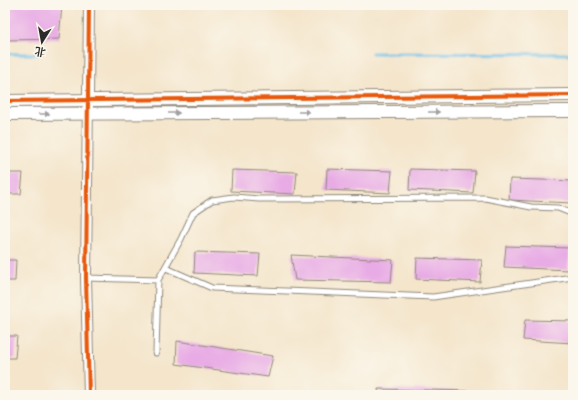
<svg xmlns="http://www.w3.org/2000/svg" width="578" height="400" viewBox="0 0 578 400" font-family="'IM FELL Great Primer','Noto Serif SC',serif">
<rect width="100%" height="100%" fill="#fbf7ec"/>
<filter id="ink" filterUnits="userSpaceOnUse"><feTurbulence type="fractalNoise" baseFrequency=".025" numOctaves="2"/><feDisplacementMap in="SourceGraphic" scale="8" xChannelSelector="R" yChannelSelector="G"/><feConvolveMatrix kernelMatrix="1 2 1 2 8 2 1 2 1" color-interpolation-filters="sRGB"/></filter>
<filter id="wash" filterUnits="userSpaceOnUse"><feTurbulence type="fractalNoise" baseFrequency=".012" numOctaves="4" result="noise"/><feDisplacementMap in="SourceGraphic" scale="16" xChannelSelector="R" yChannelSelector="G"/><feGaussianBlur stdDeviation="0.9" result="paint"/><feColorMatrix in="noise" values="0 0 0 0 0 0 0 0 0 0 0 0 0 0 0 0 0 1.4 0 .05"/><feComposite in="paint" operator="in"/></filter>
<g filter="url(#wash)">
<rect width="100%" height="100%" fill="#f4e5cb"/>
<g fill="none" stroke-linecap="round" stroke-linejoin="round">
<path stroke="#6cbfe8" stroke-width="3" d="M372,53l201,1
M5,54h33"/>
</g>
<g id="blocks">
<path fill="#e8abe5" d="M8,5h54l-3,34 -51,1z
M327,169l65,2 -2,22 -64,-3z
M410,169l65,2 -2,22 -64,-3z
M232,170l65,2 -2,22 -64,-3z
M5,173h18l-2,21h-16z
M510,179l63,2 -1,22 -63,-3z
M506,246l64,2 -2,22 -64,-3z
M195,252l65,2 -2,22 -64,-3z
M291,255l102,5 -2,22 -96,-2z
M417,258l65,2 -2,22 -64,-3z
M5,260h11l-1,21h-10z
M525,320l48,1v22l-50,-3z
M5,336h12l-2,22h-10z
M177,341l96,15 -5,21 -92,-13z
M378,389l97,2v4h-96z"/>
</g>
</g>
<g filter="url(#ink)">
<use href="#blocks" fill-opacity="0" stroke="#90887b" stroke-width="1"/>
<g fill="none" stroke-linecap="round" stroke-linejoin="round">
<defs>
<path id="service" d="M166,268l46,20 221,9 140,-20
M86,278l72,2
M156,353l2,-73 23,-41 12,-26 19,-13 22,-3 25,2 226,-1 46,9 27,1 15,6"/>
<path id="minor" d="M89,5l-3,273 3,117"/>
<path id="tertiary" d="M5,101l568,-6
M5,114l568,-3"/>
</defs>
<use href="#service" stroke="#90887b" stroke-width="7"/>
<use href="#minor" stroke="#90887b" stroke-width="12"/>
<use href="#tertiary" stroke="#90887b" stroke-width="14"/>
<use href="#service" stroke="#fff" stroke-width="5"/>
<use href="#minor" stroke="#fff" stroke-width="10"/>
<use href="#tertiary" stroke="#fff" stroke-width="12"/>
<defs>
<path id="cycleway" d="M89,5l-3,273 3,117
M5,101l568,-6"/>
</defs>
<use href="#cycleway" stroke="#fbf7ec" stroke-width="6"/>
<use href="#cycleway" stroke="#e8590c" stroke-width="4"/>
</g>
<defs><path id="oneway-solid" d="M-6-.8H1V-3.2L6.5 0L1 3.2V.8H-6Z"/></defs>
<g fill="#a0a0a0">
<use href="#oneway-solid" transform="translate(304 112)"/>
<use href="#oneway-solid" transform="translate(434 112)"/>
<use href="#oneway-solid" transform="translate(174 113)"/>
<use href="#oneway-solid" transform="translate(44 114)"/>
</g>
</g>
<rect width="578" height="400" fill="none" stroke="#fbf7ec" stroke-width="20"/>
<g transform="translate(42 42) rotate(191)" stroke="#fbf7ec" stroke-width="3" paint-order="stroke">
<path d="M0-3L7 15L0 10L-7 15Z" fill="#2b2b2b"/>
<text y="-6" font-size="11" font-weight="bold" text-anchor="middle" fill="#2b2b2b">北</text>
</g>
</svg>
